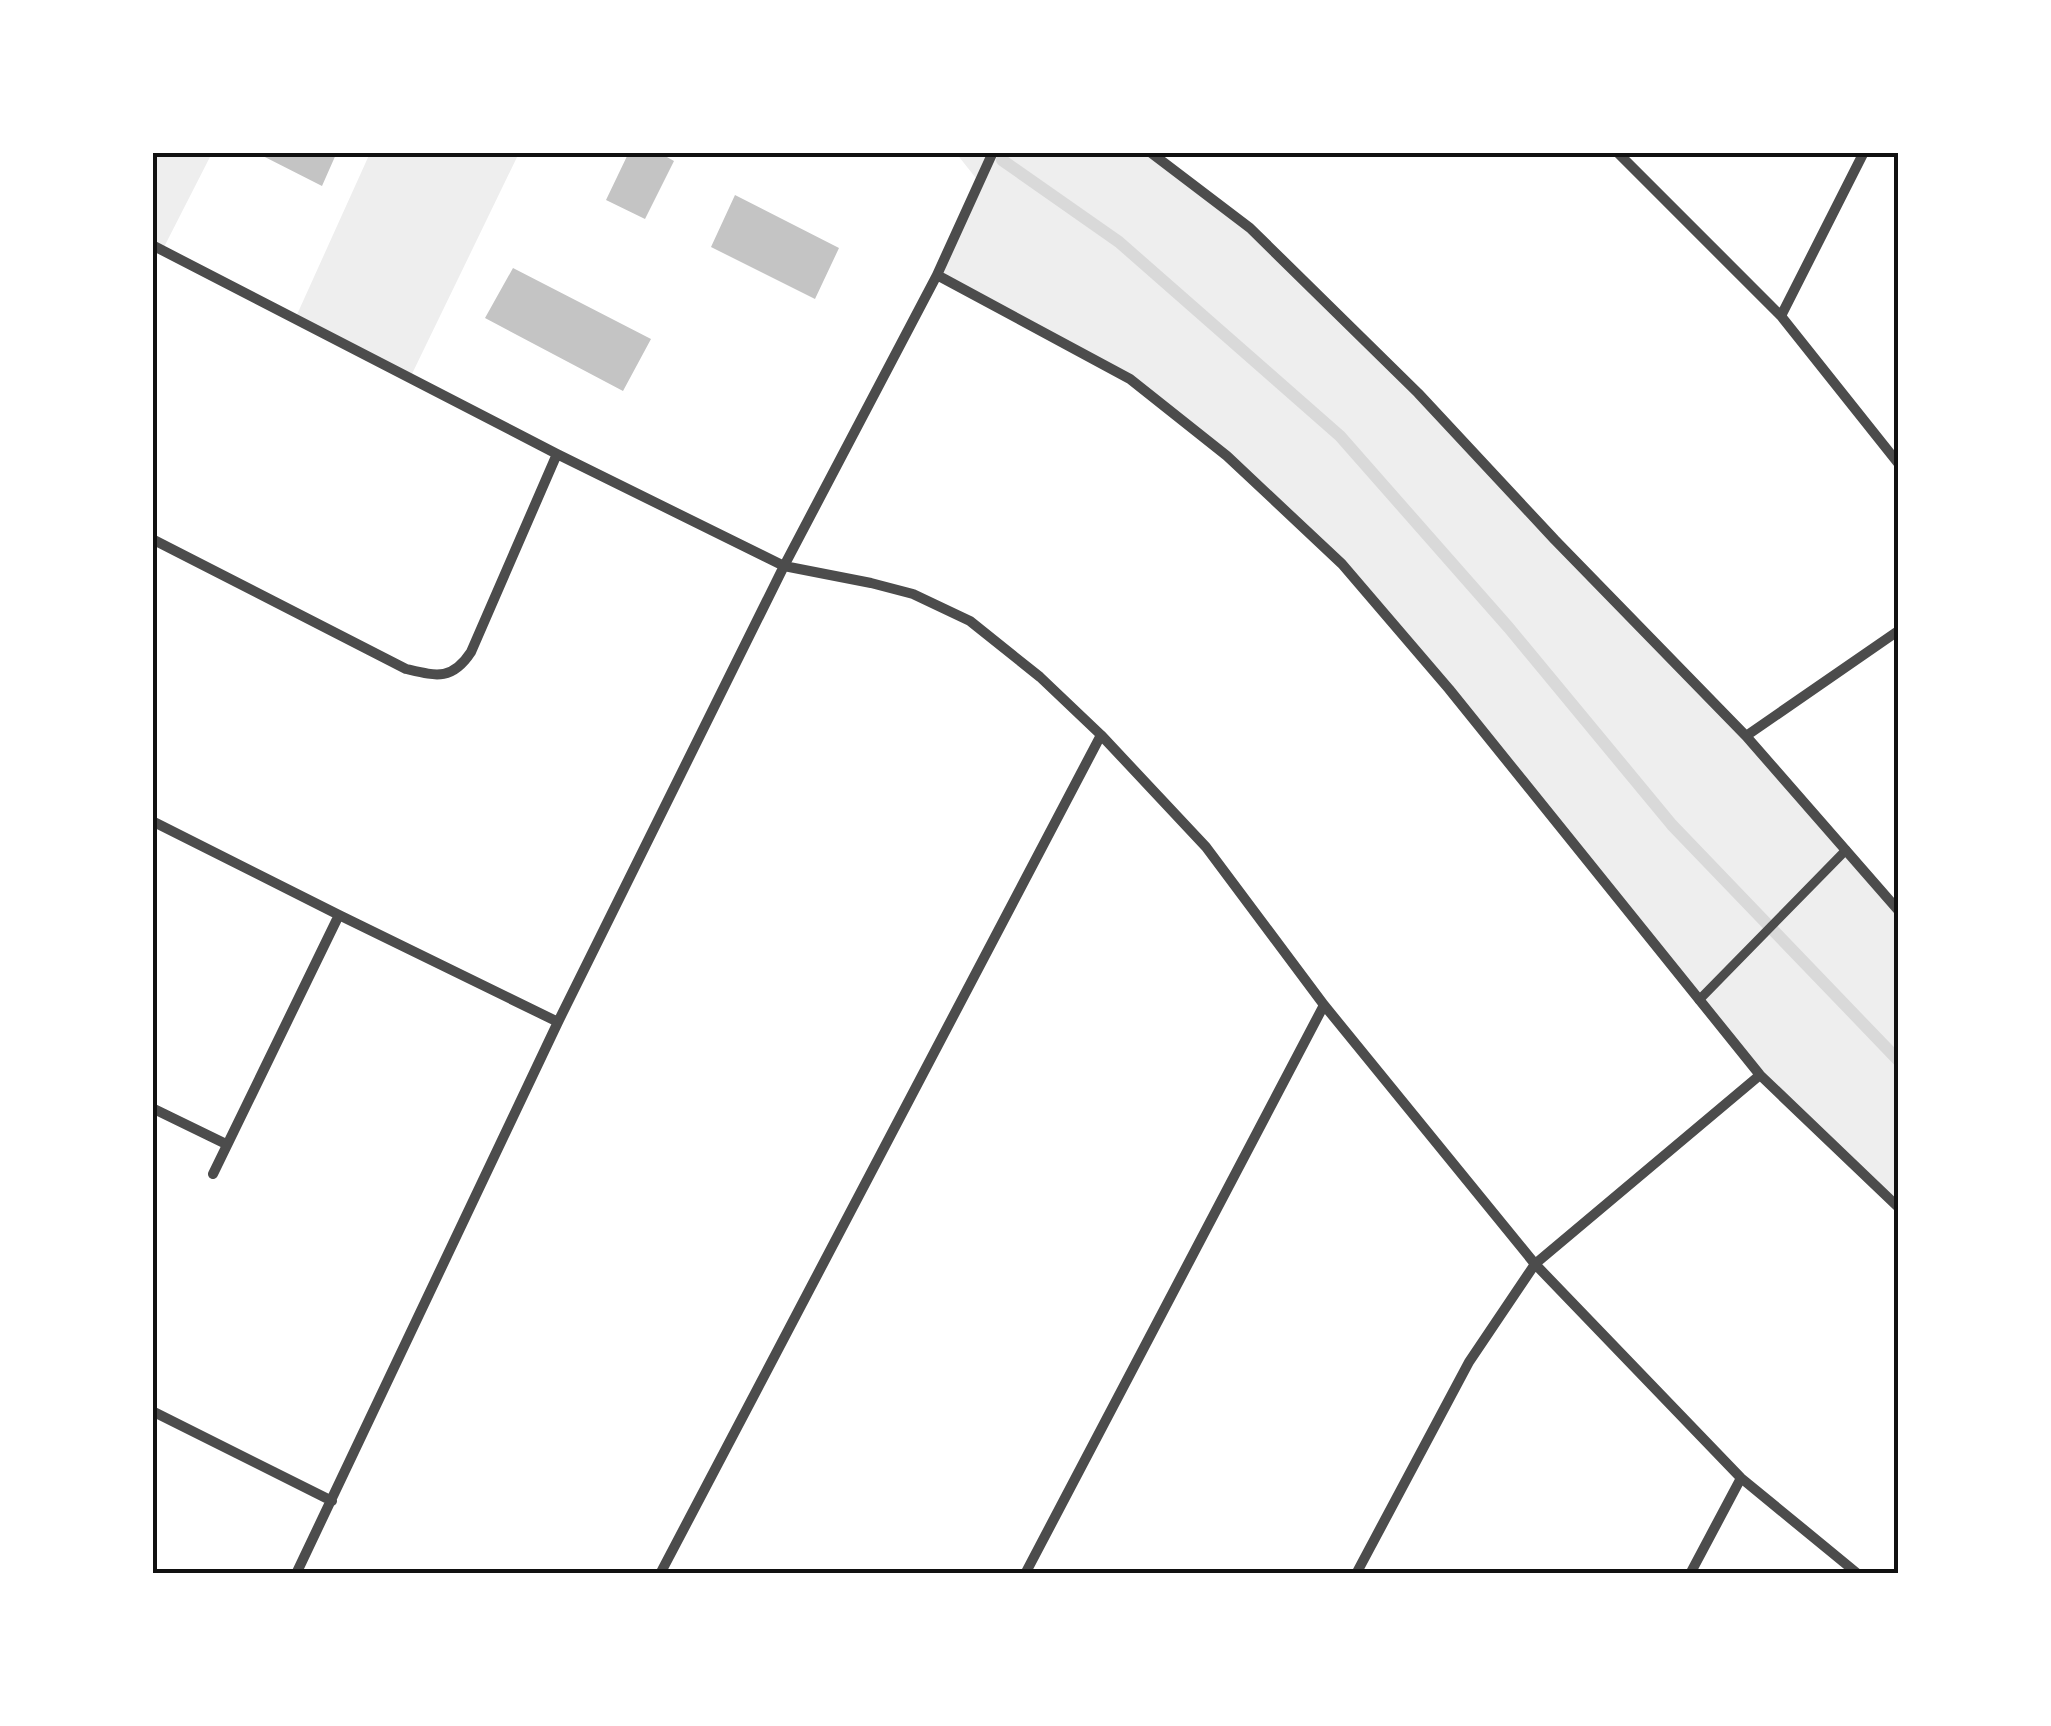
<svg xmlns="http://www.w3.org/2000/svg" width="2051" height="1726" viewBox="0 0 2051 1726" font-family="'PT Serif',serif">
<rect width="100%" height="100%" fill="#fff"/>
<path fill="#eee" d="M152,153h60l-50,98 -9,-6z
M370,153h149l-109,225 -115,-59z
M956,153h194l100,75 168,165 480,510v304l-138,-132 -418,-511 -115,-108 -97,-77 -193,-104 42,-93z"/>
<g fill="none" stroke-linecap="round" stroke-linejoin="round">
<path stroke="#d9d9d9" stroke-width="12" d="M1002,160l117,82 221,194 169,192 163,197 226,235"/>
</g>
<path fill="#c4c4c4" d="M255,152h82l-15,34z
M629,152h29l16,9 -29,58 -39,-19z
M735,195l104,53 -24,51 -104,-52z
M513,268l138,71 -28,52 -138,-73z"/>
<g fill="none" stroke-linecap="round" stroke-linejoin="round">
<path stroke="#4c4c4c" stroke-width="9" d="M1699,1000l147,-150"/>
<path stroke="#4c4c4c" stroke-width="10" d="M1150,152l100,76 168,165 137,147 191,196 152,174
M1617,152l164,164 117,147
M152,245l405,209 227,112 87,17 42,11 57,27 70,56 61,58 105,112 118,158 211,259 206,214 117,96
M937,275l193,104 97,77 115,108 107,125 311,386 138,132
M1781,316l83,-164
M152,539l254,130c30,7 46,12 65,-17l86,-198
M1746,736l152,-105
M152,821l187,94 219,107
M152,1108l74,36
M213,1174l126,-259
M152,1411l180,90
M296,1574l262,-552 226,-456 153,-291 56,-123
M660,1574l441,-839
M1025,1574l299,-569
M1356,1574l113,-212 66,-98 225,-189
M1690,1574l51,-96"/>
</g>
<rect width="2051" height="1726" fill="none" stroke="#ffffff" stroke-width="310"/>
<rect x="155" y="155" width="1741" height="1416" fill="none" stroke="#111" stroke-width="4"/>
</svg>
